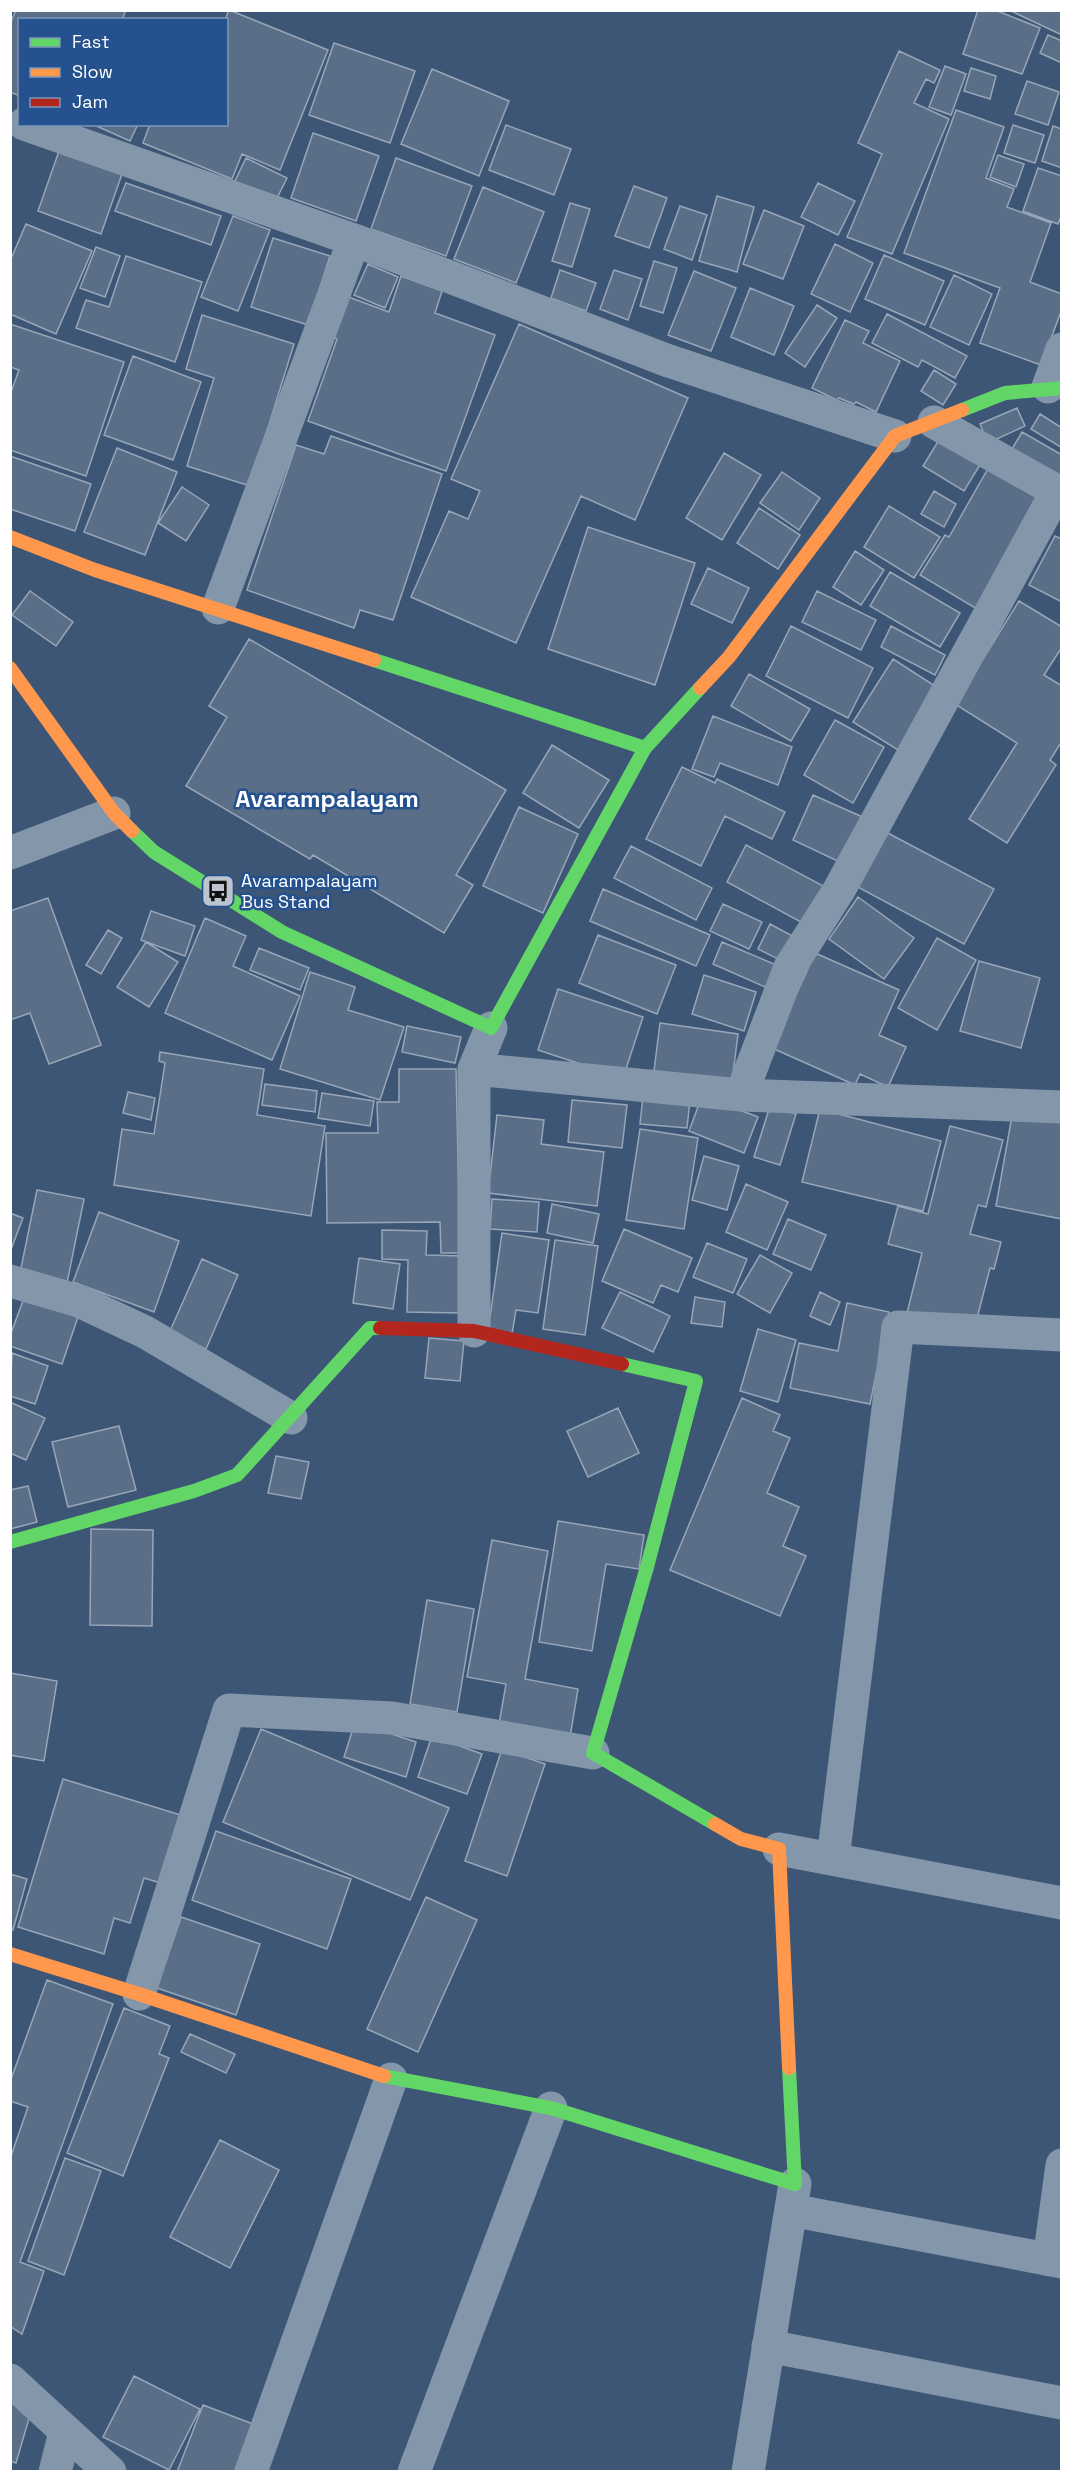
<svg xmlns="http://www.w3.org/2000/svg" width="1072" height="2482" viewBox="0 0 1072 2482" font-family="'Space Grotesk',sans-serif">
<rect width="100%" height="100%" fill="#3d5676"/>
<path fill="#5a6e88" stroke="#98a6b8" stroke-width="1.5" d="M16,10h110l-4,10h-102v76l-10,-4v-68z
M229,10l99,40 -48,120 -38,-16 -10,25 -89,-36 7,-19h76l-1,-104z
M978,10h17l45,18 -18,46 -59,-20z
M1009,10h53v25z
M1048,35l14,6v22l-22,-10z
M334,43l81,28 -25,72 -81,-28z
M899,51l41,19 -6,13 -8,-4 -12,24 35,16 -57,135 -45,-17 35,-83 -24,-11z
M945,66l21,8 -15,41 -22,-8z
M971,68l25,8 -6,23 -26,-8z
M432,69l77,32 -30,75 -78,-32z
M1027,81l32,11 -11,33 -33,-11z
M956,110l48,17 -18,51 28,11 -7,18 44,16 -21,59 32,12v15l-21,56 -61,-22 20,-55 -96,-35z
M92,124h46l-8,17z
M506,125l65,24 -17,46 -65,-25z
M1013,125l31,10 -9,28 -31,-10z
M1053,126l9,3v39l-20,-7z
M313,133l66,23 -23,65 -65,-23z
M59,151l63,23 -21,60 -63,-23z
M998,155l26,9 -8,23 -26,-10z
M246,158l41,20 -13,26 -40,-21z
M396,158l76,28 -26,70 -75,-27z
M1038,168l24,8v38l-4,10 -35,-13z
M126,183l95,33 -10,29 -96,-34z
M818,183l37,18 -17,34 -37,-18z
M634,186l33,12 -18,50 -34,-12z
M483,187l61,25 -28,71 -62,-24z
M717,196l37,11 -17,65 -38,-11z
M570,203l20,6 -18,58 -20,-6z
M680,206l27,9 -15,45 -28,-11z
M764,210l40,16 -21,53 -40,-15z
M233,216l37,14 -32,81 -37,-14z
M26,224l66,27 -36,83 -46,-20v-53z
M273,238l57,18 -22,69 -57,-18z
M835,244l38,19 -23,49 -39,-18z
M96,247l24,9 -15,41 -25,-9z
M884,255l60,26 -19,44 -60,-26z
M126,256l76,26 -27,80 -99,-34 10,-28 23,7z
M654,261l23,7 -14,45 -23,-7z
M368,264l30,13 -13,31 -31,-13z
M560,270l36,13 -10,28 -35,-13z
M614,270l28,9 -14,41 -28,-11z
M694,271l42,17 -25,63 -43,-16z
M954,275l38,19 -23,51 -39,-18z
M401,276l41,15 -7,22 60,22 -49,136 -138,-50 29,-82 -6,-3 15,-40 43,16z
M750,288l44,18 -20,49 -43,-18z
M817,305l20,13 -32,49 -20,-14z
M887,314l80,42 -12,22 -33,-18 -4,7 -46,-24z
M202,315l92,29 -44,142 -63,-20 27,-88 -28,-9z
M845,320l24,11 -6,12 37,18 -24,51 -20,-10 -2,2 -15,-6 -2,2 -25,-12z
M10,324l114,38 -38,114 -76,-26v-55l9,-25 -9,-3z
M519,324l169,74 -53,122 -54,-24 -65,147 -105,-46 38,-86 19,8 12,-28 -29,-12z
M133,356l68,26 -28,78 -69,-25z
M934,370l22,14 -13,21 -22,-14z
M1017,408l8,18 -37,17 -8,-19z
M1040,414l22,14v20l-31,-19z
M1022,432l40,23v19l-5,8 -48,-28z
M942,435l41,25 -19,31 -41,-25z
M331,436l111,38 -49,146 -33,-10 -6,18 -107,-38 49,-145 28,9z
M117,448l60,24 -32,83 -61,-23z
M724,453l37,22 -39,65 -36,-22z
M10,456l81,28 -16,47 -65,-22z
M990,465l50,30 -63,114 -57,-34 25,-40 4,2z
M782,472l38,26 -21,32 -39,-27z
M182,487l27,18 -23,36 -28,-18z
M934,491l22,13 -12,23 -23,-13z
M889,506l51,31 -26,41 -50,-31z
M759,508l41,27 -22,34 -41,-26z
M588,527l107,36 -40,122 -107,-36z
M1055,536l7,3v63l-33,-17z
M855,551l29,19 -23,35 -28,-18z
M708,568l41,20 -17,35 -41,-19z
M890,572l70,41 -20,34 -70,-41z
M30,591l43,31 -17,24 -44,-31z
M817,591l59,29 -15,30 -59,-28z
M1019,601l43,26v20l-18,28 18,11v55l-12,19 6,5 -49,78 -38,-24 48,-76 -62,-39z
M791,626l82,42 -25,50 -82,-42z
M891,626l54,29 -10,20 -54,-28z
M249,639l257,151 -50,85 17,10 -29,48 -131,-78 -3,4 -124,-73 41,-69 -18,-11z
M893,659l45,29 -40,62 -45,-28z
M749,674l61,35 -19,32 -60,-35z
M713,716l79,31 -14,38 -58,-22 -6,14 -22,-8z
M835,720l49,27 -31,56 -49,-28z
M552,745l57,35 -30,48 -56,-35z
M682,767l33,16 2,-4 68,33 -13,27 -47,-23 -24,50 -55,-27z
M813,795l54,24 -21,46 -53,-25z
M519,807l59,27 -35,79 -60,-27z
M884,831l110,58 -30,55 -110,-59z
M746,845l83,44 -19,38 -83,-45z
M631,846l81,42 -16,32 -82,-42z
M603,889l107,46 -14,31 -106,-45z
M858,897l56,41 -30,41 -55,-40z
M48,898l53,147 -52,19 -19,-51 -20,7v-109z
M723,904l39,18 -13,27 -39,-18z
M151,911l44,15 -10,30 -44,-16z
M205,918l41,18 -13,30 67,30 -28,64 -107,-47z
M770,924l28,15 -12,24 -28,-14z
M108,930l14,8 -21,36 -15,-9z
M598,935l78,30 -19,49 -78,-31z
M937,938l39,22 -39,70 -39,-22z
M146,942l32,20 -29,45 -32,-20z
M722,942l59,25 -9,23 -59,-26z
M259,948l50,20 -9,22 -50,-20z
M815,953l84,37 -20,45 27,12 -18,40 -28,-13 -5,11 -83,-37z
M979,961l61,17 -19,70 -61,-17z
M310,972l45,15 -7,23 56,17 -24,73 -100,-31z
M704,975l52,17 -12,39 -52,-17z
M558,989l85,28 -20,61 -85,-28z
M660,1023l78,11 -6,48 -78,-11z
M407,1026l54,11 -6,26 -53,-11z
M160,1052l104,17 -7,46 68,11 -14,90 -197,-31 8,-56 32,5 11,-71 -6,-2z
M399,1069h57l4,184h-19l-1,-31 -113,1 -1,-90h52l-1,-31h22z
M265,1084l52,7 -2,21 -53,-7z
M128,1092l27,6 -4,22 -28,-7z
M322,1093l52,8 -4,25 -52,-8z
M643,1096l47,4 -3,28 -47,-4z
M702,1096l56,21 -14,36 -55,-22z
M572,1100l55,5 -5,43 -54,-6z
M770,1106l26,8 -16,51 -26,-8z
M820,1109l121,32 -18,70 -121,-29z
M1013,1110l49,9v100l-66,-13z
M497,1115l47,5 -3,24 63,8 -7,54 -109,-13z
M950,1126l53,14 -17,67 -8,-2 -8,29 31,8 -7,27 -4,-1 -16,62 -67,-17 15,-60 -34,-9 10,-38 30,8z
M640,1129l58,9 -14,91 -58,-9z
M704,1156l35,10 -12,44 -35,-10z
M746,1184l42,18 -21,48 -41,-18z
M37,1190l47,9 -17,84 -47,-10z
M492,1199l47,3 -2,30 -47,-3z
M552,1204l47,10 -6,29 -46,-10z
M99,1212l80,29 -25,71 -81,-30z
M10,1213l13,5 -13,34z
M788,1219l38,16 -15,35 -38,-16z
M624,1229l68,29 -14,34 -17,-7 -8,18 -51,-22z
M382,1230l45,1 -1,24 36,1 -2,57 -53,-1 1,-52 -26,-1z
M502,1233l47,7 -11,73 -22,-3 -4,24 -24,-3z
M555,1240l43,6 -13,89 -42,-6z
M707,1243l40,16 -14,34 -40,-16z
M760,1255l32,18 -22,40 -33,-19z
M359,1258l41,6 -7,45 -40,-6z
M202,1259l36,16 -32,74 -37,-16z
M620,1292l50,24 -17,36 -51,-24z
M820,1292l20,10 -10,23 -20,-9z
M695,1297l30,5 -3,25 -31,-4z
M24,1298l54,19 -16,47 -52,-18v-10z
M847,1303l42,9 -19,92 -80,-16 9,-45 39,8z
M758,1329l38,11 -18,62 -38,-11z
M429,1338l35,3 -4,40 -35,-3z
M12,1353l36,13 -13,38 -25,-8z
M742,1398l38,17 -7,16 17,7 -23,55 32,14 -16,39 23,10 -26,60 -110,-46z
M10,1402l35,16 -19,42 -16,-7z
M618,1408l21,45 -51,24 -21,-46z
M119,1426l17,64 -68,17 -16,-65z
M276,1456l33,6 -8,37 -33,-6z
M28,1486l9,36 -27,7v-39z
M558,1521l86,14 -5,34 -33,-5 -14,87 -53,-9z
M91,1529l62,1 -1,96 -62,-1z
M492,1540l56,11 -23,128 53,10 -8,48 -71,-13 7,-40 -39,-7z
M427,1600l47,9 -17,103 -47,-8z
M10,1673l47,8 -13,80 -34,-6z
M355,1722l61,20 -10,35 -62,-20z
M261,1729l188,79 -39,92 -187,-78z
M432,1736l50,18 -15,40 -49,-17z
M502,1749l43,15 -38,112 -42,-15z
M63,1779l121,37 -20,68 -20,-6 -14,45 -16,-5 -10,36 -86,-27z
M216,1831l135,48 -24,70 -135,-49z
M10,1874l17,5 -14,51 -3,-1z
M426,1897l51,23 -59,132 -51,-23z
M181,1917l79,27 -24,71 -79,-27z
M47,1980l66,24 -93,258 24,9 -22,63 -12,-8v-167l18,-52 -18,-6v-19z
M124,2008l46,18 -11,28 10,4 -46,118 -56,-23z
M190,2034l45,20 -9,19 -45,-21z
M220,2140l59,30 -49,98 -60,-31z
M65,2158l36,13 -37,104 -36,-14z
M134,2376l66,33 -31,61 -66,-33z
M10,2401l20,14 -14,48 -6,-2z
M203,2405l50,19 -19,48h-57z"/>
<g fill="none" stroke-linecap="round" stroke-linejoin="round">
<path stroke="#8496a9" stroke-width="33" d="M24,124l330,116 312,120 229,76
M1048,387l14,-38
M934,422l128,72
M218,608l136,-368
M10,853l104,-40
M474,1069l267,26 321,12
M741,1095l49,-128 49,-77 218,-399
M10,1281l69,20 66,31 146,86
M474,1331v-262l17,-41
M779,1849l283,54
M833,1859l65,-532 164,8
M139,1994l90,-284 163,8 201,35
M791,2210l271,52
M1049,2260l13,-95
M768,2346l294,57
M10,2380l100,92
M55,2472l10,-40
M251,2472l140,-393
M414,2472l137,-364
M748,2472l47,-288"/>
<path stroke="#63d668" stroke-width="14" d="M962,410l43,-17 57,-5
M374,660l271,88
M132,831l22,21 128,80 209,96 154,-280 55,-60
M622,1364l74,17 -49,186 -54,186 122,71
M10,1542l184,-51 43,-16 133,-147h10
M384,2076l167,32 244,76 -6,-116"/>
<path stroke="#ff974d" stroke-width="14" d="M10,537l85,33 279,90
M10,668l104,145 18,18
M700,688l29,-31 166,-221 67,-26
M715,1824l26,15 38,10 10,219
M10,1954l129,40 245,82"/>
<path stroke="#b3261e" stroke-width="14" d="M380,1328l94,3 148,33"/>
</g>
<defs>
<symbol id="bus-square" viewBox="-11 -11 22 22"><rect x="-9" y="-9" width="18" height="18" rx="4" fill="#bbc4cf" stroke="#25528e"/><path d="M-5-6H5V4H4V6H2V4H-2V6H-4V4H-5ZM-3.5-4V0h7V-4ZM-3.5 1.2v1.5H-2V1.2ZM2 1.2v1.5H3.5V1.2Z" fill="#111"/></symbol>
</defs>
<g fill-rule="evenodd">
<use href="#bus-square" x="199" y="872" width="38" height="38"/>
</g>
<g text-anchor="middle" stroke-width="5" stroke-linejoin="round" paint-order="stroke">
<g font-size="18" fill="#fff" stroke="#25528e" text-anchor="start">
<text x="241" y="887">Avarampalayam<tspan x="241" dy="21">Bus Stand</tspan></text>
</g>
<g font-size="24" font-weight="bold" fill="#fff" stroke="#25528e">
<text x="327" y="807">Avarampalayam</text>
</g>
</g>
<rect width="1072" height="2482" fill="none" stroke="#ffffff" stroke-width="24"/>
<rect x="18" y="18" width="210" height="108" fill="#25528e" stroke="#7c97bb" stroke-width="1.5"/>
<rect x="30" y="38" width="30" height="9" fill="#63d668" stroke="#7c97bb" stroke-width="1.5"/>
<text x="72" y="48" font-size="18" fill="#ffffff">Fast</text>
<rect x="30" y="68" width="30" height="9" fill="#ff974d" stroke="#7c97bb" stroke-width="1.5"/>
<text x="72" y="78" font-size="18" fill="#ffffff">Slow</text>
<rect x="30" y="98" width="30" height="9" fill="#b3261e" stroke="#7c97bb" stroke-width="1.5"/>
<text x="72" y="108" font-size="18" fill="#ffffff">Jam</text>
</svg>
